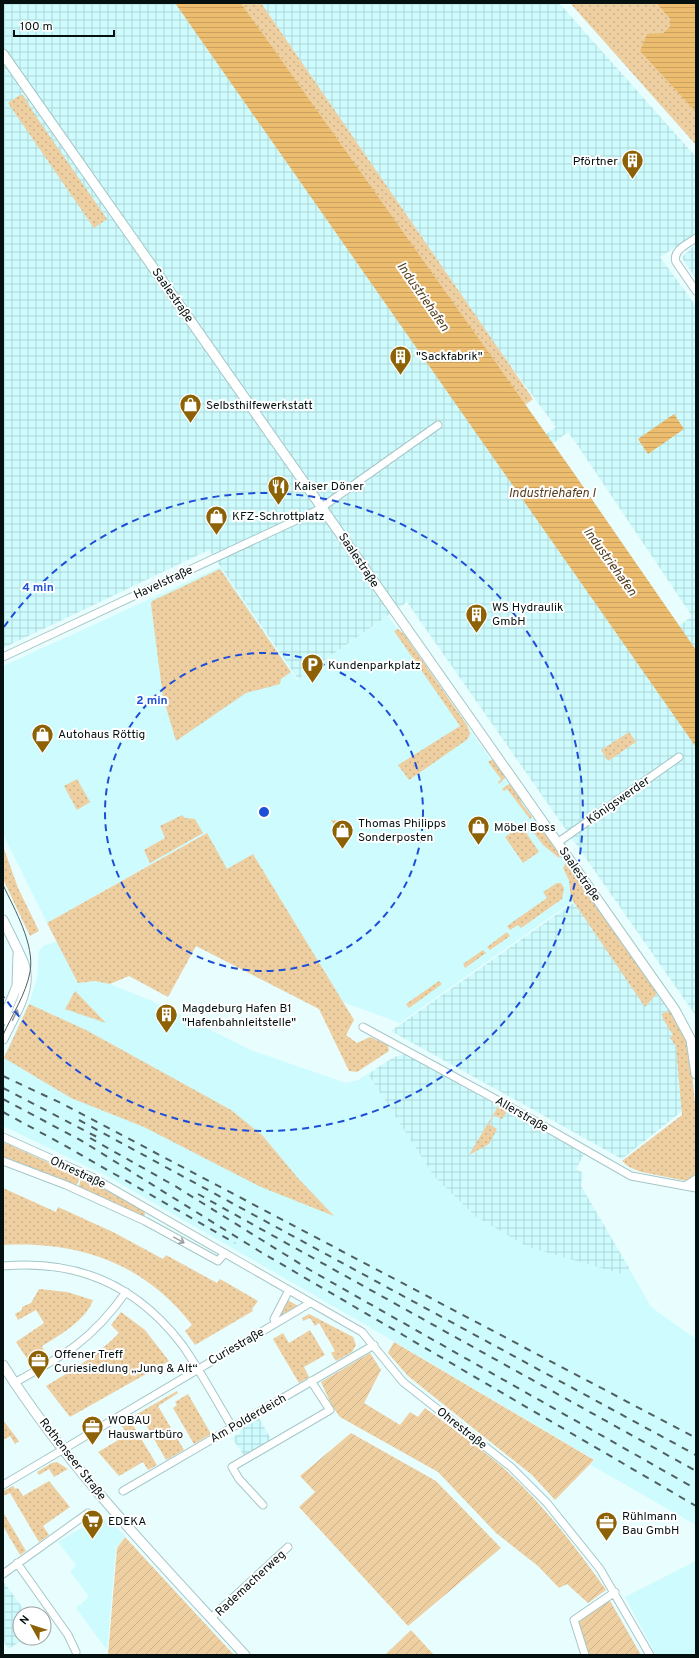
<svg xmlns="http://www.w3.org/2000/svg" width="699" height="1658" viewBox="0 0 699 1658" font-family="Overpass,sans-serif">
<defs>
<pattern id="industrial-grid" width="8" height="8" patternUnits="userSpaceOnUse"><rect width="8" height="8" fill="#cefbfd"/><path d="M0 4h8M4 0v8" fill="none" stroke="#afd6d8"/></pattern>
<pattern id="grass-dots" width="8" height="8" patternUnits="userSpaceOnUse"><rect width="8" height="8" fill="#edcfa2"/><path d="M2 2h.1M6 6h.1" fill="none" stroke="#cab18a" stroke-width="1.8" stroke-linecap="round"/></pattern>
<pattern id="garden-furrows" width="10" height="10" patternUnits="userSpaceOnUse"><rect width="10" height="10" fill="#edcfa2"/><path d="M-1 1l2-2M0 10L10 0M9 11l2-2" fill="none" stroke="#cab18a"/></pattern>
<pattern id="water-rules" width="6" height="5" patternUnits="userSpaceOnUse"><rect width="6" height="5" fill="#edbd6f"/><path d="M0 2.5h6" fill="none" stroke="#caa15f"/></pattern>
</defs>
<rect width="100%" height="100%" fill="#e8fdfe"/>
<path fill="#cefbfd" d="M220,567l77,113 91,-64 198,276 -186,131 -57,-21 -90,-148 -26,16 -21,-37 -159,90 -44,-89v-168z
M57,941l21,42 17,-2 15,3 42,17 101,50 93,32 12,-3 10,-6 66,102 188,98 7,-6 22,39 45,32v186l-105,-60 4,-5 -229,-135 -259,-149 -104,-50v-67l26,-55 8,-26 2,-27 4,-5z
M100,1517l16,10 9,9 -9,12 -9,102 -31,-42 13,-11 -19,-26 6,-6 -18,-23z
M696,1561v94h-40l-31,-58z"/>
<path fill="url(#industrial-grid)" d="M3,3h172l510,727 11,17v269l-289,-414 -109,77 -89,-129 -206,98z
M261,3h298l137,154v77l-36,23 36,49v344l-17,-24 13,-10 -116,-173 -8,-11 -22,17 -7,-10 17,-12 -52,-70z
M696,244v35l-13,-20v-3z
M586,894l84,118 22,91 -70,56 -231,-128z
M406,1054l178,100 -8,15 7,4 -2,13 48,82 -7,6 -94,-27 -53,-31 -41,-40 -66,-102 26,-17z
M259,1418l13,23 -27,16 -13,-19 8,-5 1,-4z
M3,1581l24,33h-7v24h5l-16,11 -6,-8z"/>
<path fill="url(#grass-dots)" d="M241,3h20l272,396 -8,6z
M570,3h86l14,16v7l-7,7 18,62 15,17v33z
M20,95h3l12,20 72,104 -13,9 -86,-125z
M220,569l71,103 -10,7 -1,5 -34,9 -70,48 -13,-44 -12,-93 1,-3z
M398,629l6,5 63,91 3,8 -2,6 -59,41 -11,-15 62,-39 -66,-95z
M629,732l7,10 -28,19 -7,-11z
M493,759l13,18 -7,7 -1,-2 3,-3 -13,-17z
M77,779l13,23 -13,8 -13,-24z
M509,784l2,1 11,15 -1,2 11,15 -2,2 -23,-30 -3,2 -2,-2z
M182,815l3,3 10,1 8,14 -53,30 -6,-13 21,-12 -5,-12z
M331,820l15,1 2,7 -9,6z
M536,822l25,32 -2,4 -16,-13 -14,-19z
M521,825l18,27 -16,11 -18,-26z
M207,833l20,36 26,-15 101,166 -8,15 11,8 13,-6 18,8 1,6 -32,21 -8,-1 -30,-62 -123,-63 -28,51 -39,-21 -19,8 -15,-3 -17,2 -31,-60z
M3,846l15,42 21,43 -9,5 -27,-57z
M565,864h2l91,128 -13,15 -74,-109 -2,-18 -6,-12z
M557,883h4l3,5 -2,11 -41,29 -3,-3 -8,5 -3,-4 40,-28 -4,-6z
M507,932l3,4 -20,14 -3,-3z
M483,950l3,3 -21,15 -2,-4z
M439,981l3,3 -33,24 -3,-4z
M75,991l31,32 -41,-14z
M29,1004l57,26 145,80 31,25 35,42 37,39 -73,-29 -117,-60 -73,-29 -67,-40z
M670,1010l18,33 3,16 5,58v52l-2,6 -7,6 -46,-9 -12,-5 -7,-6 60,-46 -6,-69 -6,-8 3,-3 -10,-16 -1,-5z
M499,1105l6,4 1,4 -4,6 -8,-4 -5,9 8,5 -8,15 -20,11z
M3,1142l77,35 -4,10 -73,-28z
M82,1177l62,34 1,4 -1,2 -66,-29z
M3,1188l53,24 2,-5 55,25 50,27 3,-4 51,28 3,-4 38,22 -6,8 1,2 -58,34 -10,-14 7,-6c-47,-61 -112,-84 -188,-80l-1,11z
M39,1289l28,3 26,8c-7,20 -33,35 -51,46l2,5 -16,9 -12,-18 28,-19 -8,-13 -18,10 -3,-6 7,-4v-3l9,-4z
M288,1300l10,6 -17,9 -1,-2z
M121,1312l24,18 24,31 -99,56 -24,-31c27,-16 52,-31 73,-53l-8,-8z
M309,1314l44,23 3,8 -4,7 -16,9 -5,-8 4,-2 -16,-28 -4,3 -5,-8 -7,3 -1,-3z
M310,1330l15,25 -21,12 5,10 -10,6 -26,-44 10,-6 6,10z
M177,1391l1,2 -20,13 26,44 -18,10 -25,-44 -9,5 -2,-3z
M188,1394l23,40 -17,10 -21,-36 4,-3 -2,-3z
M3,1420l16,21 -4,3 -5,-8 -7,4z
M131,1422l26,43 -9,5 -5,-8 -24,14 -21,-24 29,-17 -5,-9z
M57,1462l11,7 -14,8 -5,-8 -10,6 -2,-3 15,-9z
M49,1481l21,26 -27,19 6,9 -10,7 -29,-49 -7,3v-5l10,-5 2,3 3,-1 5,8z
M3,1512l23,39 -6,4 -17,-29z"/>
<path fill="url(#garden-furrows)" d="M394,1342l200,118 -39,40 -23,-25 -124,-99 -20,-23z
M370,1353l11,17 -17,33 36,22 10,-13 8,5 7,-9c25,19 51,37 75,57 41,36 75,81 106,125l-18,13 -21,-19 -8,4 -21,-22 -42,-33 -58,-61 -98,-55 -8,-11 -11,-24z
M351,1433l85,48 65,67 -93,78 -109,-119 16,-15 -15,-16z
M125,1537l109,118h-126l9,-107z
M609,1599l32,56h-53l-11,-35z
M411,1630l23,25h-49z"/>
<path fill="url(#water-rules)" d="M175,3h66l330,466 125,181v97z
M656,3h40v109l-56,-61 7,-17 16,-1 7,-7v-7z
M674,414l10,15 -36,25 -10,-15z"/>
<g fill="none" stroke-linecap="round" stroke-linejoin="round">
<defs>
<path id="street" d="M696,238c-8,6 -24,12 -20,24l20,29
M3,657l315,-147 120,-85
M557,843l122,-86
M363,1027l149,81 119,68 65,12
M3,1137l89,40 270,155 41,50 108,85 36,36 53,66 50,86
M3,1161l63,24 79,36 73,40 7,-8
M685,1186l11,-7
M3,1266c75,-7 135,20 180,80 18,26 33,54 49,81
M275,1323l-1,-4 15,-29
M14,1383c51,-28 78,-43 112,-91
M3,1485l307,-182
M123,1491l251,-146
M263,1505l-24,-26 -7,-12 98,-57 -19,-29
M17,1563l51,72 8,17
M3,1574l85,-61
M211,1618l77,-71
M585,1655l-11,-35 41,-28"/>
<path id="secondary" d="M3,54l672,956 16,30 5,34
M3,920c7,14 15,29 21,44 9,25 -11,54 -21,75
M3,1020l14,-34 1,-32
M3,1365c68,107 157,197 242,290"/>
</defs>
<use href="#street" stroke="#a5c7c8" stroke-width="9"/>
<use href="#secondary" stroke="#a5c7c8" stroke-width="11"/>
<use href="#street" stroke="#fff" stroke-width="7"/>
<use href="#secondary" stroke="#fff" stroke-width="9"/>
<path stroke="#505f60" stroke-width="1" d="M3,885c12,25 32,60 27,87 -4,22 -18,43 -27,63"/>
<path stroke="#505f60" stroke-width="2" stroke-dasharray="7 7" stroke-linecap="butt" d="M3,1076l60,28 633,334
M3,1088l96,50
M3,1099l79,42 177,110 437,255
M3,1112l59,32 173,99
M79,1120l617,335
M90,1138l85,48 135,84 386,219
M198,1194l498,277"/>
</g>
<defs><path id="oneway-shaft" d="M-6 0H5M1.5-3L5.5 0L1.5 3" fill="none" stroke-width="1.6" stroke-linecap="round" stroke-linejoin="round"/></defs>
<g stroke="#9ba0a0">
<use href="#oneway-shaft" transform="translate(15 1015) rotate(-65)"/>
<use href="#oneway-shaft" transform="translate(179 1240) rotate(29)"/>
</g>
<g fill="none" stroke="#1d4ed8" stroke-width="2" stroke-dasharray="7 5">
<circle cx="264" cy="812" r="159"/>
<path d="M4 627A319 319 0 1 1 4 997"/>
</g>
<defs>
<symbol id="building-pin" viewBox="-11 -11 22 30"><path d="M0 17L-7.5 6A9.5 9.5 0 1 1 7.5 6Z" fill="#8d6206" stroke="#fff"/><path d="M-4-6H4V6H1V3H-1V6H-4ZM-2.5-4.3h1.7v1.8h-1.7ZM.8-4.3h1.7v1.8H.8ZM-2.5-1h1.7V.8h-1.7ZM.8-1h1.7V.8H.8Z" fill="#fff"/></symbol>
<symbol id="shop-pin" viewBox="-11 -11 22 30"><path d="M0 17L-7.5 6A9.5 9.5 0 1 1 7.5 6Z" fill="#8d6206" stroke="#fff"/><path d="M-5-2.5h2.3a2.7 3.5 0 0 1 5.4 0H5L5.5 6h-11ZM-1.5-2.5h3a1.5 2.3 0 0 0-3 0Z" fill="#fff"/></symbol>
<symbol id="restaurant-pin" viewBox="-11 -11 22 30"><path d="M0 17L-7.5 6A9.5 9.5 0 1 1 7.5 6Z" fill="#8d6206" stroke="#fff"/><path d="M-5-6h1v4h1v-4h1v4h1v-4h1v5L-1.5 .5V6h-2V.5L-5-1ZM5-6V6H3V1.5H1.5Q1.5-4 5-6Z" fill="#fff"/></symbol>
<symbol id="parking-pin" viewBox="-11 -11 22 30"><path d="M0 17L-7.5 6A9.5 9.5 0 1 1 7.5 6Z" fill="#8d6206" stroke="#fff"/><path d="M-3.5-5.5H1a3.5 3.5 0 0 1 0 7H-1V5.5H-3.5ZM-1-3.4V-.6H.8a1.4 1.4 0 0 0 0-2.8Z" fill="#fff"/></symbol>
<symbol id="office-pin" viewBox="-11 -11 22 30"><path d="M0 17L-7.5 6A9.5 9.5 0 1 1 7.5 6Z" fill="#8d6206" stroke="#fff"/><path d="M-6-3h4V-5.5h4V-3h4V5H-6ZM-1-4.5V-3h2v-1.5ZM-6 0V1H6V0Z" fill="#fff"/></symbol>
<symbol id="supermarket-pin" viewBox="-11 -11 22 30"><path d="M0 17L-7.5 6A9.5 9.5 0 1 1 7.5 6Z" fill="#8d6206" stroke="#fff"/><path d="M-6-5.5h2.5l.6 2H6L4.5 2H-2.5L-4.4-4H-6ZM-1.5 3.2a1.3 1.3 0 1 0 .1 0ZM3 3.2a1.3 1.3 0 1 0 .1 0Z" fill="#fff"/></symbol>
</defs>
<g fill-rule="evenodd">
<use href="#building-pin" x="620" y="148" width="25" height="34"/>
<use href="#building-pin" x="388" y="344" width="25" height="34"/>
<use href="#shop-pin" x="178" y="392" width="25" height="34"/>
<use href="#restaurant-pin" x="266" y="474" width="25" height="34"/>
<use href="#shop-pin" x="204" y="504" width="25" height="34"/>
<use href="#building-pin" x="464" y="602" width="25" height="34"/>
<use href="#parking-pin" x="300" y="652" width="25" height="34"/>
<use href="#shop-pin" x="30" y="722" width="25" height="34"/>
<use href="#shop-pin" x="466" y="814" width="25" height="34"/>
<use href="#shop-pin" x="330" y="818" width="25" height="34"/>
<use href="#building-pin" x="154" y="1002" width="25" height="34"/>
<use href="#office-pin" x="26" y="1348" width="25" height="34"/>
<use href="#office-pin" x="80" y="1414" width="25" height="34"/>
<use href="#supermarket-pin" x="80" y="1508" width="25" height="34"/>
<use href="#office-pin" x="594" y="1510" width="25" height="34"/>
</g>
<g text-anchor="middle" stroke-width="4" stroke-linejoin="round" paint-order="stroke">
<g font-size="12" fill="#051111" stroke="#fff" text-anchor="start">
<text x="618" y="165" text-anchor="end">Pförtner</text>
<text x="416" y="360">"Sackfabrik"</text>
<text x="206" y="409">Selbsthilfewerkstatt</text>
<text x="294" y="490">Kaiser Döner</text>
<text x="232" y="520">KFZ-Schrottplatz</text>
<text x="492" y="611">WS Hydraulik<tspan x="492" dy="14">GmbH</tspan></text>
<text x="328" y="669">Kundenparkplatz</text>
<text x="58" y="738">Autohaus Röttig</text>
<text x="358" y="827">Thomas Philipps<tspan x="358" dy="14">Sonderposten</tspan></text>
<text x="494" y="831">Möbel Boss</text>
<text x="182" y="1012">Magdeburg Hafen B1<tspan x="182" dy="14">"Hafenbahnleitstelle"</tspan></text>
<text x="54" y="1358">Offener Treff<tspan x="54" dy="14">Curiesiedlung „Jung &amp; Alt“</tspan></text>
<text x="108" y="1424">WOBAU<tspan x="108" dy="14">Hauswartbüro</tspan></text>
<text x="622" y="1520">Rühlmann<tspan x="622" dy="14">Bau GmbH</tspan></text>
<text x="108" y="1525">EDEKA</text>
</g>
<g font-size="12" fill="#051111" stroke="#fff">
<text transform="translate(173 295) rotate(55)" y="4">Saalestraße</text>
<text transform="translate(359 560) rotate(56)" y="4">Saalestraße</text>
<text transform="translate(163 582) rotate(-25)" y="4">Havelstraße</text>
<text transform="translate(618 800) rotate(-35)" y="4">Königswerder</text>
<text transform="translate(580 874) rotate(55)" y="4">Saalestraße</text>
<text transform="translate(522 1114) rotate(30)" y="4">Allerstraße</text>
<text transform="translate(78 1172) rotate(25)" y="4">Ohrestraße</text>
<text transform="translate(236 1346) rotate(-30)" y="4">Curiestraße</text>
<text transform="translate(248 1418) rotate(-30)" y="4">Am Polderdeich</text>
<text transform="translate(462 1428) rotate(38)" y="4">Ohrestraße</text>
<text transform="translate(73 1459) rotate(52)" y="4">Rothenseer Straße</text>
<text transform="translate(250 1583) rotate(-43)" y="4">Rademacherweg</text>
</g>
<g font-size="13" font-style="italic" fill="#543f1e" stroke="#fff">
<text transform="translate(424 296) rotate(55)" y="5">Industriehafen</text>
<text x="552" y="497">Industriehafen I</text>
<text transform="translate(611 561) rotate(54)" y="5">Industriehafen</text>
</g>
</g>
<circle cx="264" cy="812" r="6" fill="#1d4ed8" stroke="#fff" stroke-width="2"/>
<g font-size="12" text-anchor="middle" font-weight="bold" fill="#1d4ed8" stroke="#fff" stroke-width="4" stroke-linejoin="round" paint-order="stroke">
<text x="38" y="591">4 min</text>
<text x="152" y="704">2 min</text>
</g>
<rect width="699" height="1658" fill="none" stroke="#051111" stroke-width="8"/>
<g transform="translate(32 1626) rotate(309)"><circle r="19" fill="#ffffff" stroke="#9ba0a0"/>
<path d="M0-3L7 15L0 10L-7 15Z" fill="#8d6206"/>
<text y="-6" font-size="11" font-weight="bold" text-anchor="middle" fill="#051111">N</text>
</g>
<path d="M14 30v6h100v-6" fill="none" stroke="#051111" stroke-width="2"/>
<text x="20" y="30" font-size="12" fill="#051111" stroke="#ffffff" stroke-width="3" paint-order="stroke">100 m</text>
</svg>
